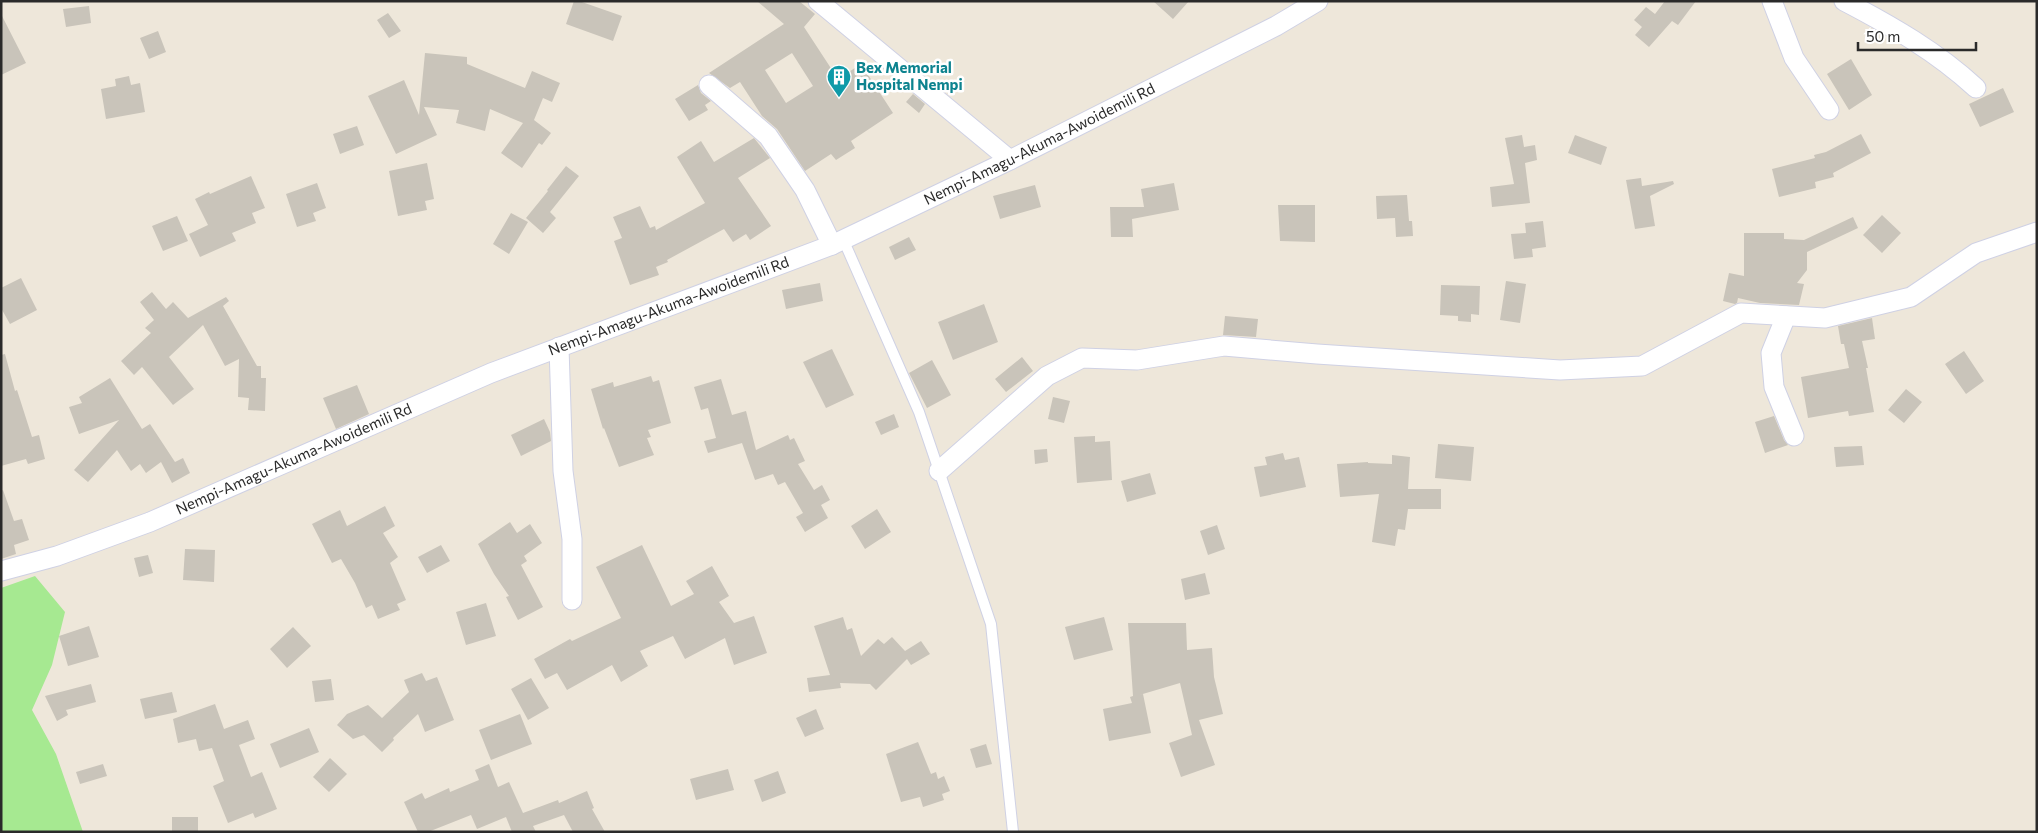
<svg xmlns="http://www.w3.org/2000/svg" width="2038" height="833" viewBox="0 0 2038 833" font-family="Commissioner,sans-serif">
<rect width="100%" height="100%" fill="#eee7da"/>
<path fill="#a6e991" d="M35,576l30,36 -13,53 -20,45 24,44 27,78h-82v-244z"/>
<path fill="#c9c4ba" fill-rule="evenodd" d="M574,1h5l43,15 -9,25 -47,-17z
M757,1h42l16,13 -11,13 34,52 23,-15 32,49 -42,28 4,7 -19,12 -5,-6 -26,17 -28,-42 -15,-13 -22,-34 -10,6 -21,-15 75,-49zM792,53l21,33 -27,17 -21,-33z
M1153,1h36l-16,18z
M1665,1h31l-18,24 -6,-4 -23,26 -14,-12 7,-8 -8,-7 12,-13 9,7z
M89,6l2,17 -25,4 -3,-18z
M388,13l13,18 -12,7 -12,-18z
M1,14l25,49 -25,12z
M158,31l8,21 -17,7 -9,-21z
M425,53l42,4v7l58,24 7,-17 28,12 -8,19 -9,-4 -9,22 17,13 -9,12 -3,-2 -17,25 -21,-15 22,-30 -33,-14 -5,22 -29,-8 3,-13 -35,-3 13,28 -41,19 -28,-58 36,-16 15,35z
M1851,59l21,36 -23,15 -22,-36z
M129,76l2,9 9,-2 5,29 -39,7 -5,-30 15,-3 -1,-7z
M698,85l3,8 10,8 -6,4 3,5 -19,11 -14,-22z
M2003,88l11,24 -34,15 -11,-23z
M913,94l12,10 -6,9 -13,-11z
M357,126l7,19 -24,9 -7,-20z
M1861,134l10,19 -38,20 1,4 -19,5 1,6 -37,9 -7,-28 43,-11 -1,-3 12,-3z
M1522,135l2,12 11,-2 2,15 -12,3 5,40 -38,4 -2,-20 24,-3 -9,-46z
M1575,135l32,12 -6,18 -33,-12z
M754,138l16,20 -32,20 33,48 -21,14 -4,-6 -13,8 -9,-13 -57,31 1,2 -12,5 3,8 -29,10 -16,-44 8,-3 -9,-21 27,-11 10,22 5,-2 1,4 49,-27 -28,-46 24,-16 13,21z
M427,163l7,36 -9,2 2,9 -29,6 -9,-45z
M566,166l13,10 -29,36 6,6 -13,15 -17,-15 22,-27 -1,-1z
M251,176l14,32 -13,5 4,10 -24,10 4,8 -36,16 -11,-23 19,-9 -13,-26 14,-7 1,2z
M1641,178l1,8 31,-5 1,3 -24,12 5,30 -20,3 -9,-49z
M317,183l9,25 -13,5 3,8 -19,6 -11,-33z
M1174,183l5,27 -47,9 1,18h-22l-1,-30h34l-3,-18z
M1035,185l6,22 -41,12 -7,-23z
M1407,195l2,26h3l1,15 -17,1 -1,-19 -18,1 -1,-23z
M1278,205h37v37l-35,-1z
M511,213l17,9 -19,32 -16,-10z
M1882,215l19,18 -19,20 -19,-18z
M177,216l11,25 -25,10 -11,-25z
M1853,217l5,11 -51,24v18l-10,13 7,1 -5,21 -39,-2 -22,-5 -1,5 -2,1 -12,-3 6,-28 15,3v-43h40v6l20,1z
M1543,221l3,26 -14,2 1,8 -19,2 -3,-25 15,-1 -1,-10z
M909,237l7,13 -21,10 -6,-13z
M21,278l16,32 -27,14 -9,-16v-20z
M1506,281l20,3 -6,39 -20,-3z
M820,283l3,18 -37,8 -4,-19z
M1441,285l39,1 -1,29 -8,-1v8l-13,-1v-5l-18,-1z
M152,292l14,17 7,-7 15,16 38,-21 3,4 -6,5 34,60h4v12h5l-1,33 -17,-1 1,-12 -11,-1 1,-38 -14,7 -22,-41 -34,32 25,32 -21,16 -31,-38 -8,8 -13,-14 30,-28 -6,-5 9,-8 -14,-18z
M984,304l14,38 -45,18 -15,-38z
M1225,316l33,3 -2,18 -33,-2z
M1872,318l3,21 -13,2 6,27h-2l8,44 -25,4 -1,-5 -40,7 -7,-41 48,-9 -5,-24h-3l-3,-18z
M832,349l22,46 -28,13 -23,-46z
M1964,351l20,30 -18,13 -21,-30z
M5,354l10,37 2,-1 15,47 7,-2 6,24 -17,5 -2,-5 -25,7v-111z
M1022,357l11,14 -27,21 -11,-13z
M932,360l19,35 -24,13 -18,-35z
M651,376l2,6 6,-2 12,43 -23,7 3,7 -4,1 7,17 -35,12 -15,-39 -1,1 -12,-40 22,-7 1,5z
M110,378l32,51 8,-5 25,38 8,-4 7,15 -18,10 -11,-21 -15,11 -6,-9 -9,7 -14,-21 -29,32 -14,-12 45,-50 -40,14 -10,-27 13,-4 -3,-6z
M721,379l11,36 14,-4 10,39 32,-15 2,5 4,-2 11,23 -7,3 16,26 8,-5 8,15 -9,5 7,13 -23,14 -9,-15 7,-4 -18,-31 -7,3 -5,-11 -18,6 -13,-37 -34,10 -4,-12 12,-3 -8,-30 -7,2 -7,-23z
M357,385l12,29 -33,15 -13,-31z
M1906,389l16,13 -18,21 -16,-13z
M1053,397l17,4 -6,22 -16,-4z
M894,414l5,13 -18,8 -6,-13z
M1774,416l10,24 4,5 -23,8 -10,-31z
M544,419l6,13 1,9 -30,15 -10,-21z
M1095,436v6l15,-1 2,39 -35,3 -3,-46z
M1438,444l36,3 -3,34 -36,-3z
M1862,446l2,19 -28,2 -2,-20z
M1047,449l1,13 -13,2 -1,-14z
M1283,453l2,7 14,-3 7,30 -46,10 -6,-30 13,-2 -2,-8z
M1392,455l18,2 -2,32h33v20h-33l-3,21 -7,-1 -3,17 -23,-4 7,-48 -39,3 -3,-33 31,-2v1l24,1z
M1150,473l6,21 -29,8 -6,-21z
M3,490l11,31 8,-2 7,21 -15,5 2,9 -15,5v-68z
M385,506l10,20 -12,7 15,24 -8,6 16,37 -9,4 3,6 -22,9 -6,-14 -6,3 -11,-25 -14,-24 -9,4 -20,-39 28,-14 7,16z
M877,509l14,23 -26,17 -14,-23z
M510,522l7,11 13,-9 12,19 -18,13 3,5 -6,4 22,42 -25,13 -12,-23 3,-1 -15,-22 -16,-30z
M1217,525l8,24 -17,6 -8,-24z
M441,545l9,16 -23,12 -9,-16z
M642,545l29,61 23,-12 -8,-13 26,-15 17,30 -10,6 15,21 20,-7 13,37 -33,12 -9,-27 -40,21 -12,-23 -33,15 8,15 -27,16 -9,-17 -45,25 -10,-17 -12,6 -11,-20 36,-20 2,2 49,-23 -25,-51z
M185,549l30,1 -1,32 -31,-2z
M148,555l5,18 -14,4 -5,-19z
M1205,573l5,21 -25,6 -4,-21z
M486,603l10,33 -30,9 -10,-33z
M843,617l4,13 5,-2 9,28 17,-17 6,5 8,-7 13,14 16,-10 9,13 -19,11 -4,-6 -31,31 -6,-6 -30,-1 1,5 -32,4 -2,-14 23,-3 -16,-49z
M1104,617l9,33 -39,10 -9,-33z
M1128,623h58l1,27 25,-2 2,29 9,37 -24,6 16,45 -34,12 -12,-34 23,-8 -12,-52 -44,13 7,-2 8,39 -42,8 -6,-32 29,-6 -2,-6 3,-1z
M89,626l10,31 -31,9 -9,-30z
M293,627l18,19 -24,22 -17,-19z
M422,673l4,8 11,-4 17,43 -29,12 -7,-18 -25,24 1,2 -12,12 -18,-17 -11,4 -16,-14 10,-11 21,-9 14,13 27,-26 -5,-12z
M531,678l18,30 -21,12 -17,-31z
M331,679l3,21 -19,2 -3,-21z
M91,684l5,18 -30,8 2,5 -11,6 -12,-25z
M172,692l5,20 -32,7 -5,-20z
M215,704l9,25 24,-9 7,19 -16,6 12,32 11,-5 15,37 -22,9 -2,-5 -25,10 -15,-37 11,-5 -12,-33 -13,3 -3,-12 -18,4 -5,-24z
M816,709l8,20 -19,8 -9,-19z
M520,714l12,30 -41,16 -12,-30z
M309,728l10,24 -39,16 -10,-24z
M918,742l13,32 5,-2 2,7 6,-3 6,15 -8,3 2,6 -21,7 -3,-10 -19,5 -15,-48z
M986,744l6,20 -16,4 -6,-19z
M330,758l17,16 -18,18 -16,-15z
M103,764l4,12 -27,8 -4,-12z
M489,764l9,23 11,-5 14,31 35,-13 1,3 28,-12 7,17 -2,1 13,23h-32l-9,-17 -31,11 3,6h-24l-6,-15 -29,12 -6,-14 -43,17h-10l-14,-30 18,-9 3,6 24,-11 1,4 29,-12 -4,-10z
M728,769l6,21 -38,10 -6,-21z
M778,771l8,22 -24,9 -8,-22z
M172,817h26v15h-26z"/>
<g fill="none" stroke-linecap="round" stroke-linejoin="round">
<defs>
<path id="lane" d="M843,239l76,173 72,212 22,208"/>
<g id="street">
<path d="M818,1l192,159"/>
<path d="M1772,1l22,57 35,52"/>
<path d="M1844,1c48,25 93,51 132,87"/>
<path d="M709,85l59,51 37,54 27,55"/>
<path d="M1786,316l-15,37 3,34 20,49"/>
<path d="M559,347l4,124 9,68v61"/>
<path d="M939,471l108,-95 35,-18 55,2 87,-14 93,8 243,16 82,-4 99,-53 84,5 86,-21 65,-44 61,-21"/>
<path id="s1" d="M1,571l56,-15 93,-34 341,-149 341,-128 178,-85 266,-134 42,-25"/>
</g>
</defs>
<use href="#lane" stroke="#cfd1e4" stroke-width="12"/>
<use href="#street" stroke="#cfd1e4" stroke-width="21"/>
<use href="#lane" stroke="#fff" stroke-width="10"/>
<use href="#street" stroke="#fff" stroke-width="19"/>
</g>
<defs>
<symbol id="building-pin" viewBox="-11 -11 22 30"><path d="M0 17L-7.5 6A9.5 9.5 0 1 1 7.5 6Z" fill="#0f9aa8" stroke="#fff"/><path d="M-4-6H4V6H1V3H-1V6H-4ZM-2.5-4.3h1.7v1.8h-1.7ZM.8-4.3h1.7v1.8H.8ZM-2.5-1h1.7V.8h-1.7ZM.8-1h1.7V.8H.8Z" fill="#fff"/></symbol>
</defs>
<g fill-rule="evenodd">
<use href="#building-pin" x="825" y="63" width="28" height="38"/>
</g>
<g text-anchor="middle" stroke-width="5" stroke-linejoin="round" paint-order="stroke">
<g font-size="15" font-weight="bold" fill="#0d838f" stroke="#fff" text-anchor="start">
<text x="856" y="73">Bex Memorial<tspan x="856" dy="17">Hospital Nempi</tspan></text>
</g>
<g font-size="15" fill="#2a2a2a" stroke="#fff">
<text dy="5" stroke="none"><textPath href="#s1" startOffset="1124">Nempi-Amagu-Akuma-Awoidemili Rd</textPath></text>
<text dy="5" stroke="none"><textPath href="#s1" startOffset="719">Nempi-Amagu-Akuma-Awoidemili Rd</textPath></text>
<text dy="5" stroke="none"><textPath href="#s1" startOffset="314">Nempi-Amagu-Akuma-Awoidemili Rd</textPath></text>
</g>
</g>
<rect width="2038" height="833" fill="none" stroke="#2a2a2a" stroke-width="5"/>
<path d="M1858 42v8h118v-8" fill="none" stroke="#2a2a2a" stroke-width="2.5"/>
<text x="1866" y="42" font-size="15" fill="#2a2a2a" stroke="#ffffff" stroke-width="4" paint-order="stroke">50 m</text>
</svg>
